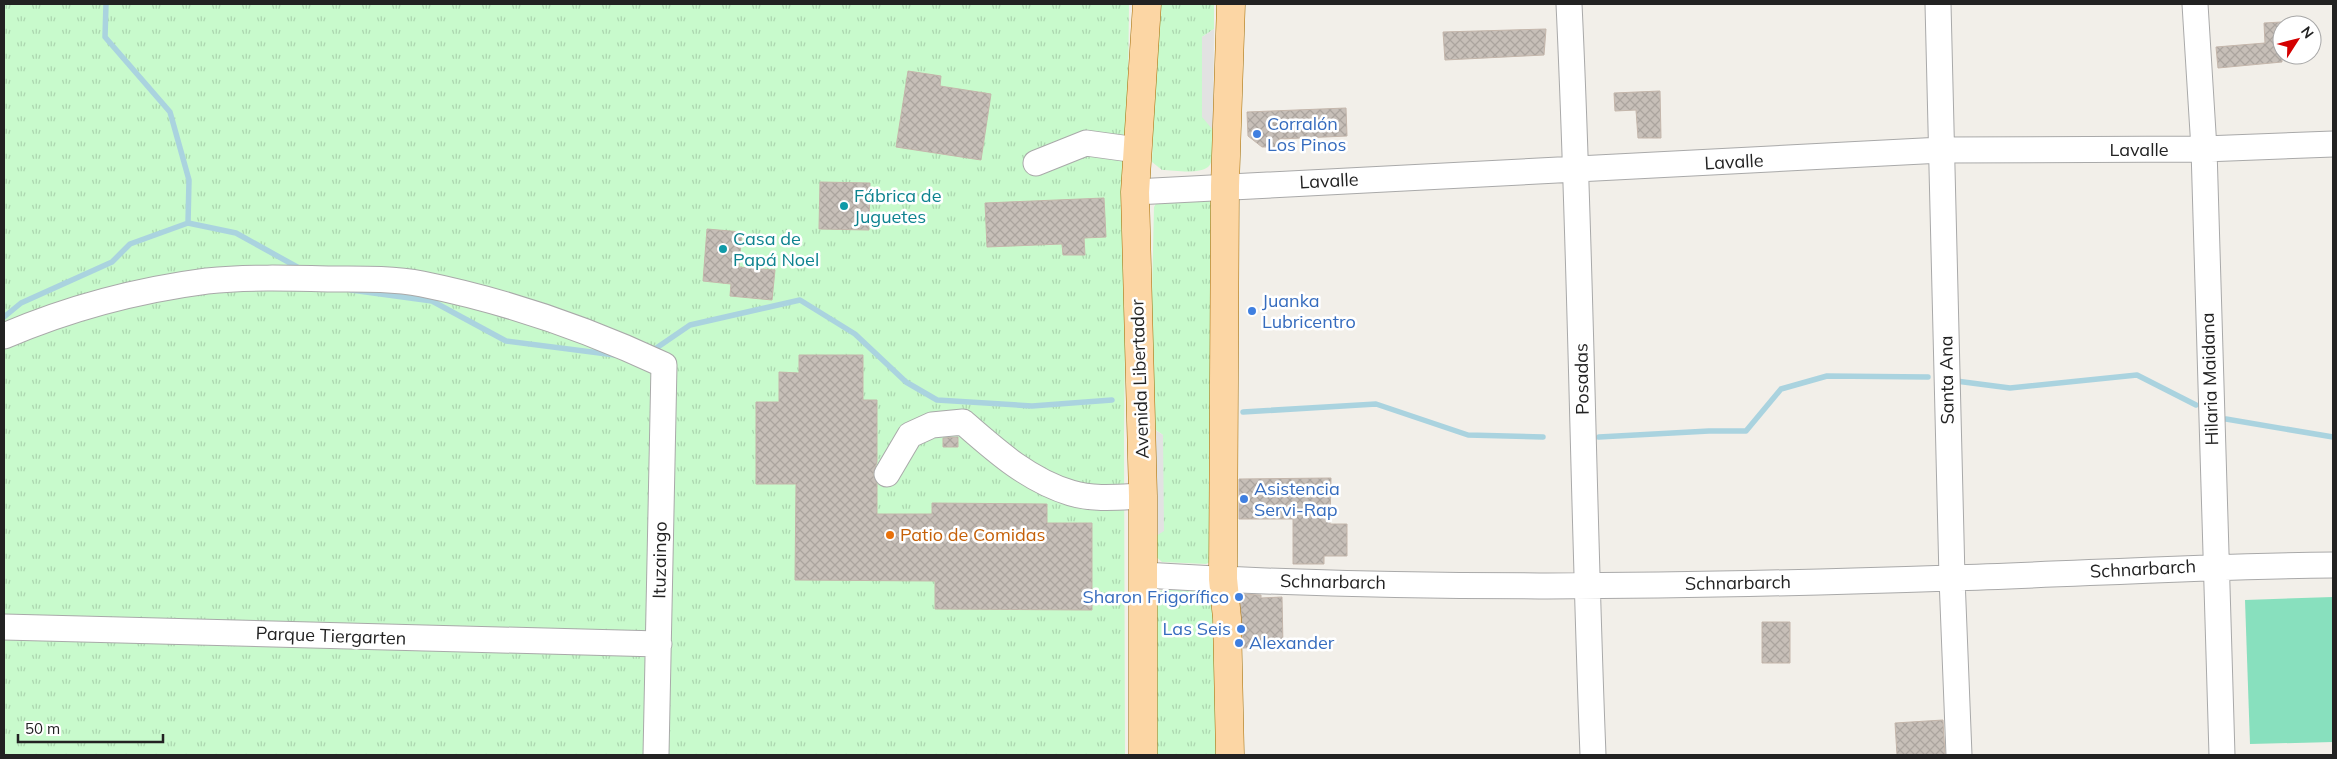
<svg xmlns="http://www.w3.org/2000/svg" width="2337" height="759" viewBox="0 0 2337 759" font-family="Mulish,sans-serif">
<defs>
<pattern id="park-tufts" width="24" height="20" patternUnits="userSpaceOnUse" patternTransform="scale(1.25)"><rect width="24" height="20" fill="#c8facc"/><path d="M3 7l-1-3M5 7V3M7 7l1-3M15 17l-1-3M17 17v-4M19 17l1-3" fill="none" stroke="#acd6af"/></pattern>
<pattern id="building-cross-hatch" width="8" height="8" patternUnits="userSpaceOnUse" patternTransform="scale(1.25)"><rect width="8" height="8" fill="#c7bfb8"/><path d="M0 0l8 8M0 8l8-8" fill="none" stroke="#aba49e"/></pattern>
</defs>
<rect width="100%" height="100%" fill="#f2efe9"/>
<path fill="url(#park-tufts)" d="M4,4h1125l-5,430 1,321h-1121z
M1158,4h56v25l-12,8c3,20 19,121 6,130 -11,8 -34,3 -46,3l-10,-8z
M1207,198l6,8 -1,355 -6,3 -44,-2 -8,-7 9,-120 -14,-10 5,-218 4,-7z
M1166,589l42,3 7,9 3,154h-65l2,-156 5,-8z"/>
<path fill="#88e0be" d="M2333,597v145l-83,2 -5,-144z"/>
<path fill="#e2e2e2" d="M1214,29l-1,101 -11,-13v-80z
M1152,428l11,7 1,96 -8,5z"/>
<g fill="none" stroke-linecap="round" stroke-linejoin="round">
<path stroke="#aad3df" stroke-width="5.5" d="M106,4l-1,33 65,75 19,68 -1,43
M351,290l81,11 74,40 109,14
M4,317l17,-14 91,-41 18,-18 58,-21 48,10 63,35
M652,351l38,-26 110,-25 55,34 51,48 31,18 95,6 80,-6
M1956,381l54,7 127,-13 59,30
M1243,412l133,-8 92,31 75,2
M2226,419l107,18
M1599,437l110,-6h37l35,-42 46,-13 101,1"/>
</g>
<path fill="url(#building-cross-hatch)" stroke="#c4b6ab" d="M2282,22v40l-64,6 -2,-21 49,-4 -1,-20z
M1546,29l-2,26 -99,5 -2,-28z
M908,71l33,5 -1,10 51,8 -10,66 -85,-13z
M1660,91l1,47h-23l-2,-28 -21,1 -1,-18z
M1346,108l1,28 -68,3 1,8h-18l-14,-11 -1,-24z
M820,182l50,1 -1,47 -50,-1z
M1104,198l2,39 -22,1 1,17h-22l-1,-11 -75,3 -2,-44z
M707,229l35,3 -3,35 36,3 -3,30 -42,-4 1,-12 -28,-3z
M799,355h64v45h14v62l-4,12 4,10v30h55v-11l115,1v19h45v87l-157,-1v-28l-140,-1 1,-96h-40v-82h23v-30l20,1z
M958,437v10h-15v-9z
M1331,478l-1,46h17v32h-23v8h-31v-45h-54v-40z
M1240,594l21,1v3l21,-1 1,49 -40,2z
M1762,622h28v41h-28z
M1943,720l2,35h-48l-2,-32z"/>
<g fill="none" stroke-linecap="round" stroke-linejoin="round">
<defs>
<path id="minor" d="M1569,4c12,250 14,501 24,751
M1938,4l14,574 7,177
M2195,4l9,145 18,606
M1036,163l50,-20 51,7
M1135,192l807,-42 262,-1 129,-5
M4,336c63,-27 134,-46 203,-55 40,-4 81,-3 121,-2 30,0 64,-1 94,5 84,17 165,45 242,81l-8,390
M887,474l23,-39 22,-10 31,-3c32,28 65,58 108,71 23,7 49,4 72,3
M1143,575c269,16 539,12 808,3 127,-4 255,-12 382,-13
M4,627l655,17"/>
<path id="major" d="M1143,755v-259l-8,-304 12,-188
M1230,755l-3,-137 -4,-39 2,-393 6,-182"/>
</defs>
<use href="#minor" stroke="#a9a9a9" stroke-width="27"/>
<use href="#major" stroke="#a06b00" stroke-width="29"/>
<use href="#minor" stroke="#fff" stroke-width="25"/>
<use href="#major" stroke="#fcd6a4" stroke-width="28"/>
</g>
<g fill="#3f7fe0" stroke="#fff" stroke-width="2">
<circle cx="1257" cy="134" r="5"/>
<circle cx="1252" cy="311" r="5"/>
<circle cx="1244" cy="499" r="5"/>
<circle cx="1239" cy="597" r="5"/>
<circle cx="1241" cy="629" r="5"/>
<circle cx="1239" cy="643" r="5"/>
</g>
<g fill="#0f9aa8" stroke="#fff" stroke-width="2">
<circle cx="844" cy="206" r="5"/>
<circle cx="723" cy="249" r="5"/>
</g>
<circle fill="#e8710a" stroke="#fff" stroke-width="2" cx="890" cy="535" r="5"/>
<g text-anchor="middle" stroke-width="5" stroke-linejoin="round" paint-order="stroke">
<g font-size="18" fill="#366cbe" stroke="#fff" text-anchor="start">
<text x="1267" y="130">Corralón<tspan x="1267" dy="21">Los Pinos</tspan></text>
<text x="1262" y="307">Juanka<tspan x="1262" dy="21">Lubricentro</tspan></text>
<text x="1254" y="495">Asistencia<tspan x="1254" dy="21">Servi-Rap</tspan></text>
<text x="1229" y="603" text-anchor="end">Sharon Frigorífico</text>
<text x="1231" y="635" text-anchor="end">Las Seis</text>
<text x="1249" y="649">Alexander</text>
</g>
<g font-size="18" fill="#222" stroke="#fff">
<text x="2139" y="156">Lavalle</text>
<text transform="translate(1734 162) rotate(-3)" y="6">Lavalle</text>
<text transform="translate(1329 181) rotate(-3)" y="6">Lavalle</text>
<text transform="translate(1140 379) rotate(-92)" y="6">Avenida Libertador</text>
<text transform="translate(1582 379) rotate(-91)" y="6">Posadas</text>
<text transform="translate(2210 379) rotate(-92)" y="6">Hilaria Maidana</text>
<text transform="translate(1947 380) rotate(-91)" y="6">Santa Ana</text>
<text transform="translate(660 560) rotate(-89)" y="6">Ituzaingo</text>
<text transform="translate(2143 569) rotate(-3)" y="6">Schnarbarch</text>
<text transform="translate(1333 582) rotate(1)" y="6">Schnarbarch</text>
<text transform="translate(1738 583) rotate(-1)" y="6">Schnarbarch</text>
<text transform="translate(331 636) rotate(2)" y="6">Parque Tiergarten</text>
</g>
<g font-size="18" fill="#0d838f" stroke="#fff" text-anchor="start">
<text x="854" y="202">Fábrica de<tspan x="854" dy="21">Juguetes</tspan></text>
<text x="733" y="245">Casa de<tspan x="733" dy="21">Papá Noel</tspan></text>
</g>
<g font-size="18" fill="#c56008" stroke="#fff" text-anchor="start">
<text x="900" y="541">Patio de Comidas</text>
</g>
</g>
<rect width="2337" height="759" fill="none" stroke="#222222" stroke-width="10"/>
<g transform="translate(2297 40) rotate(54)"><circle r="24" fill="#ffffff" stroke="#a7a7a7"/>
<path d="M0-4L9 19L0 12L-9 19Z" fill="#d40000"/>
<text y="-8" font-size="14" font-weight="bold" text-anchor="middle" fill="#222222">N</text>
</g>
<path d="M18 734v8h145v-8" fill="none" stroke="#222222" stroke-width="2.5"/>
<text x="25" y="734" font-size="15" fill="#222222" stroke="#ffffff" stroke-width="4" paint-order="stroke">50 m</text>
</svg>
